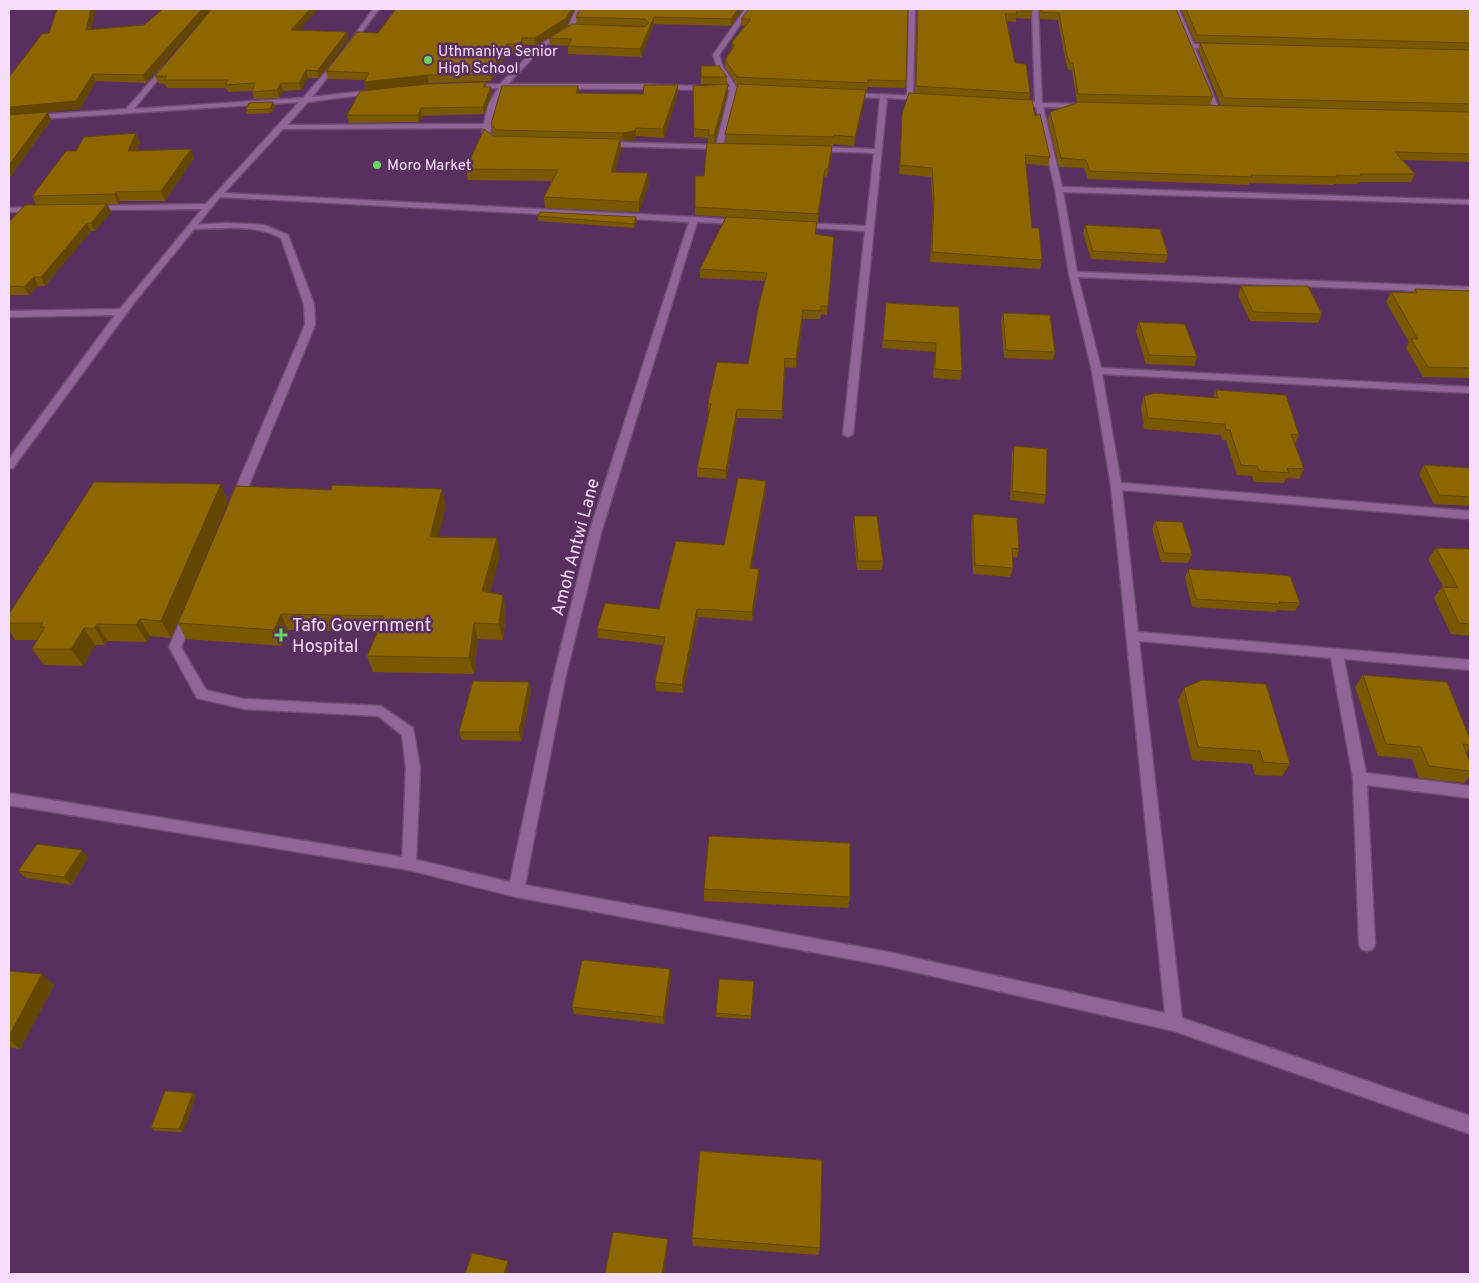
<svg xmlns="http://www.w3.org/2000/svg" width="1479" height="1283" viewBox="0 0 1479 1283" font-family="Overpass,sans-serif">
<rect width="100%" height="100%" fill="#582f5e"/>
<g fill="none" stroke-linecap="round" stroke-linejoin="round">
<defs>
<path id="lane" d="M745,9h6l-32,46 4,12 14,21 -3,2 -2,-1 -15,-22 -4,-12z
M909,9h6l-2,88 -3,2 -3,-2z
M227,223l37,2 24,10 26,69 1,21 -73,177 -6,4 -6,-4 75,-177 -1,-21 -23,-66c-27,-15 -59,-9 -90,-9l-4,-2 4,-2z
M188,613l6,4 -13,30 25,43 38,9 137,7 32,22 7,40 -4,96 -2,5 -5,1 -5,-1 -2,-5 4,-96 -4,-33 -24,-19 -134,-7 -47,-11 -28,-51 13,-30z"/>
<path id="street" d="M373,9h6l-28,37h-4z
M576,9h6l-9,20 -31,19 -34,36h130l117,4 1,1 -3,2h-16l-14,54h4v4l-123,-3 -4,-2 4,-2 112,3 14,-55 -225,-2 -9,17 -6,28 9,7v4c-8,1 -13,-5 -17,-11l1,-5 -200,1 -59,64 470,24 46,3 4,2 -4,2 -43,-2 -96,311 -36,146 -40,206 363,67 277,61 -54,-527 -19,-115 -23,-97 -14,-85 -19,-82 -21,-1 -4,-2 4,-2h20l-3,-93h6l4,94 43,1 4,2 -4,2 -42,-1 19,80 408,13v4l-407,-12 14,80 393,15v6l-392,-16 23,91 369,19v6l-368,-19 19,109 349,28v8l-348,-29 16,142 332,28v10l-126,-11 22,114 104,13v12l-103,-13 8,159 -2,5 -6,2 -6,-2 -2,-5 -6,-166 -22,-120 -192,-17 43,377 288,98v18l-296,-103 -286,-65 -372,-69 -107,-27 -400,-65v-12l400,65 101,24 43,-203 36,-146 100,-311 -469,-25 -86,106 -121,165 -4,1v-10l106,-144 -106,2v-6l111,-2 82,-100 -108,1 -4,-2 1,-2 115,-2 93,-102 -290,19v-4l117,-8 40,-45 2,1v2l-34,42 169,-11 34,-39 3,2 -28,36 62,-7 3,2 -1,1 -68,9 -21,23 197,-1 4,-19 10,-17h-27l-2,-1v-2l31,-1 38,-38 30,-19z
M1173,9h6l15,35 23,3 -3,2 -19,-1 24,61 -6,-1z
M846,93l77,3 3,2 -3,2 -36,-2 -34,336 -5,3 -5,-3 22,-203 -65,-4 -4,-2 4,-2 66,3 8,-73 -58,-2 -4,-2 4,-2 59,2 5,-51 -32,-2 -2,-1z
M39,207v4h-3l-27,1v-4z"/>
</defs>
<use href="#lane" stroke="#704c75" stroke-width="3"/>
<use href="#street" stroke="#704c75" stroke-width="3"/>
<use href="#lane" fill="#916598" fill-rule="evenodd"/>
<use href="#street" fill="#916598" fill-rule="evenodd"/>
</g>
<path fill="#7a5800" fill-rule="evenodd" d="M163,9h48l-65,74 -50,-2 -16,28 -48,4 19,7 -40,56h-2v-99l82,-47 53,-5z
M212,9h106l-19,21 48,2 1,7 -29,39h-11l-7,12 -18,1 -4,7 -25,1 -2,-8 -24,1 -2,-4h-59l-2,-4 -7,-1 -3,-7z
M396,9h179l-8,17 -31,19h-13l-2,7h-13l-17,29 -62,2 -63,7 -2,-8 1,-2 -37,-1 -2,-8 52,-38z
M743,9l-12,17 -77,-2 -13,33 -73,-3v-8l-18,-1 -1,-7 28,-14 -1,-7zM605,25l40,1 -1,1z
M749,9l157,72 -1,7 -37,-1 -1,4h-1l-1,7 -11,48 -21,-2v2l-108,-3v-9l13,-49h-1l-12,-18v-7l7,-12v-6l13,-16h-4v-7z
M917,9h115l-2,10 -14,-1v4l-10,-1 9,42 15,30 -1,7 21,57 -2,9 -22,-2 6,64 10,32 -2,9 -110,-7 3,-54 -2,-31 -32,-3 3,-60 13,-21z
M1039,9h137l37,88 -3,8 11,1 -23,-56 2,-7 109,3 -114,-4 -14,-33h289v153l-68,-2 13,14 -4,8h-53l-1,2h-23v1l-85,-2v2l-161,-6 -4,-11 -25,-1 -11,-47 2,-8 29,-10h-2l-5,-32h-4l-2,-7 -8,-43 -18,-1z
M701,66l26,11v7h-26z
M486,82l1,5h4l1,7 -8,20 -62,2 -3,6 -70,1 -2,-8z
M678,85v8l-14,45 -28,-2 -1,4 -15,1 1,8 -6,23 34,12 -10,28 -94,-4 -1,-11 9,-16 -85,-1 -2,-11 27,-33h2l-3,-4 -1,-8 87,-38 1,7 64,1z
M693,86l35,6 -13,51h-7v-5l-14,-1z
M275,106l-4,7 -24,1 -1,-4z
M136,133l4,9 -4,9 58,7 -29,43h-45l-2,3h-11l4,8 -16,19h-4l-46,55h-7l-9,9h-20v-73l27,-17 -4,-9 44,-45z
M832,146v8l-5,23 -3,-1 -6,46 -123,-7v-39h9z
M538,216l99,5 -3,7 -96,-7z
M1085,225l83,30 -3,8 -74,-4 -8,-26z
M816,235l18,2 -7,78 -6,-1 -1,5h-17l-7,49 -11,-1 -3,52 -45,-1 -11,61 -29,-2v-9l12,-56h-1v-9l40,-39 17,-83 -65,-3v-9z
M1241,286l81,28 -4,9 -68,-2 -12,-26z
M1415,289l55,2v87l-47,-1 -17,-29 3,-6 -23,-40 5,-10 22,1z
M959,307l3,64 -2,9 -27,-2 2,-26 -53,-4 3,-36z
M1003,313l52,39 -2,8 -49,-2 -3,-37z
M1139,322l58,35 -3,9 -48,-2 -10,-33z
M1216,390l83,45 -4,9 9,25 -5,10 -13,-1 -2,5 -30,-1 -2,-6 -15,-1 -11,-35h-4l-1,-5 -77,-6 -3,-22 3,-11 69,1z
M1014,446l32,49 -2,9 -34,-4 2,-46z
M1424,465l46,3v38l-36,-2 -15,-30z
M766,490l-15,78 8,10 -7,43 -54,-4 -15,76 -27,-2 -1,-9 8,-37 -65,-7 -1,-9 62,-20 65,-64z
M228,501l-57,137 -21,-2 -3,6 -39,-1 -3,4h-10l-12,21 -39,-1 -12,-16 6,-9h-23l-6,-10v-16z
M446,505l-8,32 62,18 -10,37 13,3 3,16 -3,29 -25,-1 -4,35 -101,-2 -6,-16 10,-24 -89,-2 -6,16 -96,-7 -8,-16z
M973,514l46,35 -2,9 -5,-1 1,11 -3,9 -37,-3 -2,-51z
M854,516l29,45 -1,9h-25l-4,-45z
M1155,521l37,33 -4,9 -27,-1 -9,-33z
M1436,548l34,1v87l-19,-2 -17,-36 8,-11h1l-15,-28z
M1188,569l112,34 -5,8 -18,-1 -1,2 -84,-5 -7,-30z
M1363,675l107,64v9l-4,5 4,10v13l-6,7 -45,-5 -7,-19 -34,-3 -23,-69z
M529,682l2,9 -10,50 -59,-1 -3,-8z
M1184,688l106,76 -8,12 -27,-1 -3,-11 -60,-4 -14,-60z
M88,858l-17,27 -45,-7 -8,-7z
M704,889l146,8 -2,11 -144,-7z
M670,969l1,8 -7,47 -90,-10 -2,-7z
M9,971l45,14 -34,64 -11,-2z
M754,981l-3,38 -35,-2v-4z
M193,1093l3,3 -13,36 -28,-1 -4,-3z
M692,1238l128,10 -2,7 -125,-9z"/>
<path fill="#634700" d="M91,9h5l-7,28 -3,-7z
M202,9h9l-65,74 -3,-8z
M310,9h8l-25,28 -2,-7z
M571,9h4l-8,17 -31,19 -1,-7z
M738,9h5l-12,17v-7z
M654,17v7l-13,33 -1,-8z
M347,32l1,7 -29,39 -2,-7z
M522,38l1,7 -2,7 -1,-8z
M507,44l1,8 -17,29 -1,-7z
M306,70l2,8 -7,12 -2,-7z
M93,74l3,7 -16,28 -71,7v-9z
M427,75l2,8 -63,7 -2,-8z
M281,83l2,8 -4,7 -2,-8z
M728,84v8l-13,51 -1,-8z
M678,85v8l-14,45 -1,-9z
M578,86l1,8 -3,-1z
M491,87l1,7 -8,20 -1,-7z
M866,90l-1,8 -11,48 1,-9z
M273,102l2,4 -4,7 -1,-4z
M421,108l1,8 -3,6 -1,-7z
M48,112l3,8 -40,56 -2,-4v-7z
M636,128v8l-1,4 -12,1 -1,-8z
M136,133l4,9 -9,18 -3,-9z
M620,139l1,10 -9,33 -1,-10z
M832,146v8l-5,23 1,-8z
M191,149l3,9 -29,43 -4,-10z
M825,169l-1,7 -6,46v-8z
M648,173l1,11 -10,28v-10z
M116,192l4,9 -2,3 -4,-10z
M107,204l4,8 -16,19 -4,-8z
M636,217l1,4 -3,7v-4z
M87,223l4,8 -46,55 -4,-9z
M34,277l4,9 -9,9 -5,-8z
M803,310v9l-7,49v-9z
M737,409v9l-11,61v-9z
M766,481v9l-16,87v-9z
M221,484l7,17 -57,137 -10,-17z
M442,489l4,16 -11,48 -5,-16z
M497,538l3,17 -14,52 -4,-16z
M759,569v9l-7,43v-9z
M503,595l3,16 -3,29 -4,-16z
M697,609l1,8 -15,76 -1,-8z
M281,614l7,16 -6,16 -8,-16z
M140,619l10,17 -3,6 -11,-17z
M474,623l4,16 -4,35 -5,-16z
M97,624l11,17 -3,4 -10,-17z
M84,628l11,17 -12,21 -12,-17z
M529,682l2,9 -10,50 -2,-9z
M82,850l6,8 -17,27 -7,-8z
M670,969l1,8 -7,47 -1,-7z
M42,974l12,11 -34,64 -11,-9v-4z
M193,1093l3,3 -13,36 -4,-3z
M668,1239v5l-4,30h-2z
M508,1261l1,3 -3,10h-2z"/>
<path fill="#8e6600" stroke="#634700" d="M57,9h34l-5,21 58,-5 19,-16h39l-59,66 -50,-1 -17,27 -67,6v-30l33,-43 7,-1z
M212,9h98l-19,21 56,2 -30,39 -11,-1 -7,13h-18l-4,7 -25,2 3,-9 -30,2 3,-5h-64l3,-4h-12z
M396,9h175l-5,9 -31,20h-13l-2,6h-13l-17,30 -63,1 -63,7 5,-9 -43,-2 31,-39 21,1z
M580,9h158l-7,10 -77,-2 -14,32 -72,-3 4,-7 -23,-1 23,-14 72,3 5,-4 -4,-4 -69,-2z
M749,9h159l-2,72 -38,-1v3l-131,-6 -12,-17 9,-14 -2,-4 19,-23h-10z
M918,9h114v2h-16l1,3h-12l10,49 11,1 4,29 -114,-7z
M1041,9h135l37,88 -135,-3 -5,-31h-3l-3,-7 -8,-43 -17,-1z
M1186,9h284v34l-273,-8z
M1200,43l270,7v54l-246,-6z
M701,66h18l8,11h-26z
M486,82l-3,5h8l-8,20 -62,1 -3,7h-71l13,-24 68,-7z
M728,84l-14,51h-6l1,-5 -15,-1 -1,-43z
M738,84l128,6 -11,47 -21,-2v2l-109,-3z
M644,85h34l-15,44 -27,-1 -2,3 -12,2 -126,-3 -5,-6 11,-38h76l-2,7 67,1z
M909,93l123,7 3,16 5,-2 10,43 -25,-2 7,73h7l3,32 -110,-8 2,-53 -2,-31 -32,-3 2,-51z
M273,102l-3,7 -24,1 3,-7z
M1079,102l391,10v42l-75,-2 20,22h-55l1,2 -25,-1 1,2 -86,-2 1,2 -162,-6 -4,-11 -25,-2 -11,-46z
M48,112l-39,53v-50z
M484,129l9,7 127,3 -9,33 37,1 -9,29 -95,-5 14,-27 -92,-1z
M136,133l-8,18 63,-2 -30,42 -45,1 -2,2 -82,2 34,-45h10l8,-14z
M707,143l125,3 -4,23h-3l-7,45 -123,-7v-31h9z
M107,204l-16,19h-4l-46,54h-7l-10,10 -15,-1v-64l16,-17z
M540,212l96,5 -2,7 -96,-8z
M726,217l91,5 -2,12 19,3 -6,69h-7v5l-18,-1 -7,49 -11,-1 -3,53 -45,-2 -11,61 -29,-2 14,-64 -3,-1 9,-41 31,2 10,-55 9,-36 -67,-4z
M1085,225l75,4 8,26 -75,-4z
M1241,286h67l14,28 -69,-2z
M1415,289l55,2v77l-42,-1 -17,-28h7l-27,-47 26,1z
M886,303l73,4 3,64 -27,-2 1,-26 -53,-3z
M1003,313l47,2 5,37 -49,-2z
M1139,322l46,2 12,33 -48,-2z
M1216,390l70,5 13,40 -8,-1 13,35 -17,-1 2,5 -30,-2 -2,-5 -16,-1 -11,-35h-4l-1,-6 -77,-6 -4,-22 11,-3 63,5z
M1014,446l33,3 -1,46 -34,-4z
M1424,465l46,3v29l-31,-2z
M738,478l28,3 -16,87 9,1 -7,43 -55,-3 -15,76 -27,-3 10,-45 -68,-8 8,-26 54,6 17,-68 48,4z
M94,482l127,2 -60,137 -21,-2 -4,6 -39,-1 -2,4h-11l-13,21h-39l13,-22h-5l3,-4h-34v-9z
M332,485l110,4 -12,48 67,1 -15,53 21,4 -4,29 -25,-1 -5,35 -102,-2 17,-40 -103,-2 -7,16 -96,-7 58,-137 95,4z
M973,514l44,4 2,31 -7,-1 1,20 -38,-3z
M854,516h23l6,45h-25z
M1155,521l27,1 10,32 -28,-1z
M1436,548l34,1v75l-11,-1 -17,-36 16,1z
M1188,569l82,5 20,2 10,27 -21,-1 1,2 -84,-5z
M1363,675l84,7 23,57v6l-7,-1 7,19v8l-41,-5 -8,-19 -35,-3z
M1202,680l64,4 24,80 -27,-2 -3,-11 -62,-4 -14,-59z
M473,681l56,1 -10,50h-60z
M709,836l141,7v54l-146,-8z
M37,844l45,6 -18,27 -46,-6z
M582,960l88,9 -7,48 -91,-10z
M9,971l33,3 -33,62z
M719,979l35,2 -3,35 -35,-3z
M165,1091l28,2 -14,36 -28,-1z
M700,1151l122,9 -2,88 -128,-10z
M613,1232l55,7 -6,35h-57z
M472,1253l36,8 -4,13h-39z"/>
<g fill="#6bd362" stroke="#582f5e" stroke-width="2">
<circle cx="428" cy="60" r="5"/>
<circle cx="377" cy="165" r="5"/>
<path d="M278.5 627.5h5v5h5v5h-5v5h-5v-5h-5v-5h5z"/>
</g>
<g text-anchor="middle" stroke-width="5" stroke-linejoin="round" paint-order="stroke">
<g font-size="15" fill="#f6ddf9" stroke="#582f5e" text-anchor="start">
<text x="438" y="56">Uthmaniya Senior<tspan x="438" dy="17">High School</tspan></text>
<text x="387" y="170">Moro Market</text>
</g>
<g font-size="18" fill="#f6ddf9" stroke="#582f5e">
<text transform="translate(575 547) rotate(-75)" y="6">Amoh Antwi Lane</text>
</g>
<g font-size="18" fill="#f6ddf9" stroke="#582f5e" text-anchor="start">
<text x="292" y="631">Tafo Government<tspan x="292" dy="21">Hospital</tspan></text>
</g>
</g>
<rect width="1479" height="1283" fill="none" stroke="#f6ddf9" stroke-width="20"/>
</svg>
